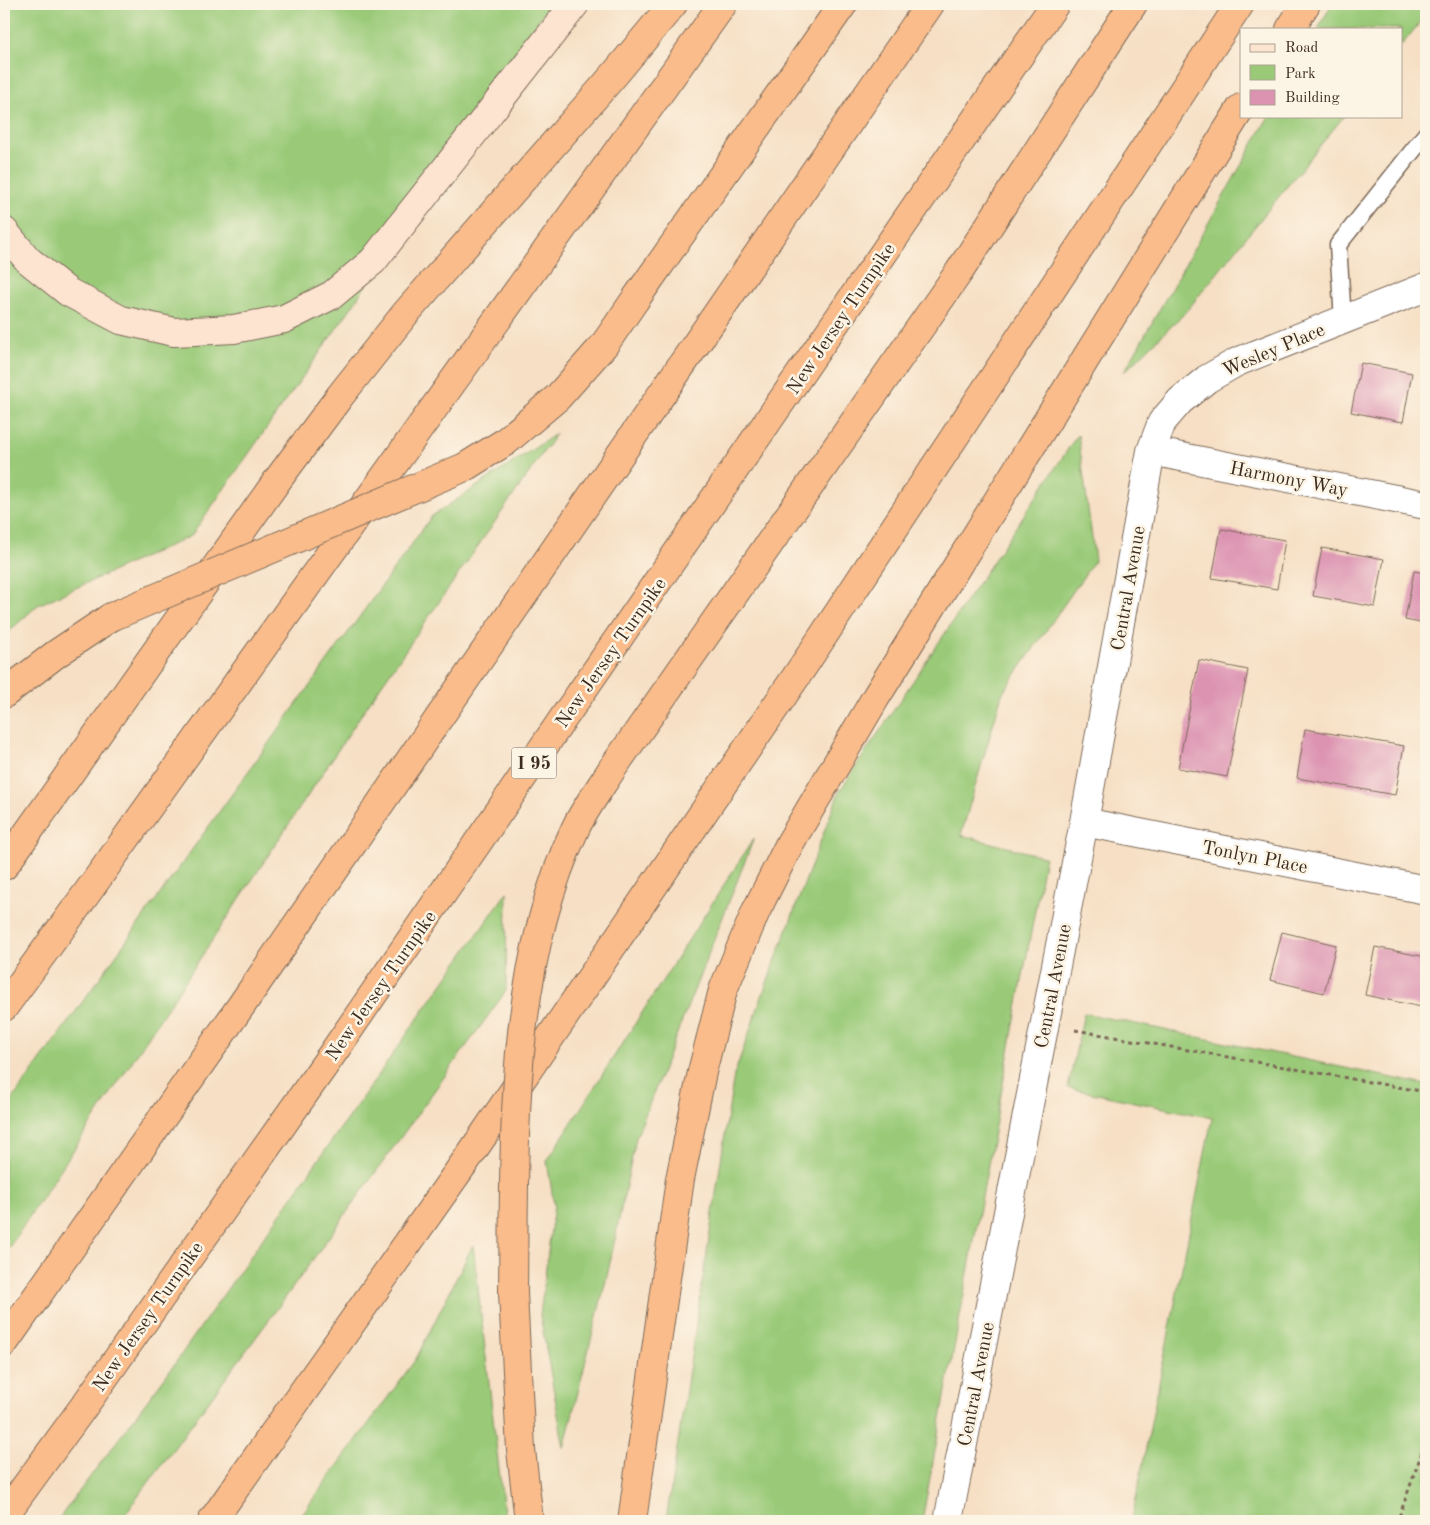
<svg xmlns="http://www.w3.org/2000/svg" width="1430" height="1525" viewBox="0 0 1430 1525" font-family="'Old Standard TT',serif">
<rect width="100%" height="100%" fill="#fcf5e5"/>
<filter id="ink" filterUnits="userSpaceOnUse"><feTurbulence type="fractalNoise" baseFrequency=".02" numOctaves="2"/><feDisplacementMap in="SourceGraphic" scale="10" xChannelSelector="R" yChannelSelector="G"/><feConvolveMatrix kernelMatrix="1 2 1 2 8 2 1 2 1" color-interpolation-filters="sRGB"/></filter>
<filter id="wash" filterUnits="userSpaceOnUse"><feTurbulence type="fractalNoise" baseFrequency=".0096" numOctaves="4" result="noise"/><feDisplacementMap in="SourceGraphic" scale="20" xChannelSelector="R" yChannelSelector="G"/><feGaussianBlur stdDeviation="1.12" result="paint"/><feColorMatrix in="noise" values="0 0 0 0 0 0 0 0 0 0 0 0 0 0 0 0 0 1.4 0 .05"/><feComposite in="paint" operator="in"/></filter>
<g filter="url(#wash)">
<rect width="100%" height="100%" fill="#f6dfc4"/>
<path fill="#9aca78" stroke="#6a7a4b" d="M4,4h545l-198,304 -160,228 -153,69 -34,31z
M1332,4h94v11l-25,31v-17h-83z
M1269,116h75l-159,197 -61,59z
M556,434l-183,263 -369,558v-144l428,-595z
M1078,434l17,126 -93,134 -41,141 84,22 -123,664h-256l68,-446 31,-87 74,-196z
M754,838l-118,300 -28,134 -44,176 -24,-133 14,-110 -7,-44z
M507,892l-1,99 -218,303 -168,227h-63l114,-152z
M1084,1013l342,72v436h-292l-2,-3 80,-400 -144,-30z
M473,1245l32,276h-208l119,-162z"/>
<g id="blocks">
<path fill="#dc92b1" d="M1361,363l51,10 -9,49 -52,-10z
M1221,529l64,11 -8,49 -65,-11z
M1322,548l62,11 -9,48 -62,-11z
M1414,571l12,2v51l-21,-4z
M1199,660l49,10 -21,107 -49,-9z
M1305,729l99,17 -9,49 -98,-17z
M1282,932l54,13 -12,48 -54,-13z
M1375,947l51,10v51l-61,-13z"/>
</g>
</g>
<g filter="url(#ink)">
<use href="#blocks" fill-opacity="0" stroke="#7c6958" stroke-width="1"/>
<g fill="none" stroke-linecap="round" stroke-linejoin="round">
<defs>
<path id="lane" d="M1343,320l-5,-75 88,-111"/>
<path id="street" d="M1151,451l275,54
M1084,822l342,68
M948,1521l136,-699 67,-371 11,-29 18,-21 27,-22 30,-17 189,-75"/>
<path id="secondary" d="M4,231l24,29 40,32 53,28 53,12 60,-3 50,-10 48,-24 41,-34 202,-257"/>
<path id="highway" d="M1290,29l16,-25
M637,297l206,-293
M4,694l52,-40 55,-37
M612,769l347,-497 174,-268
M4,866l275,-388 61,-82 65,-82 209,-239 59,-71
M4,1007l83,-114 636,-889
M513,1293l8,157 8,71
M4,1343l239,-340 687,-999
M4,1516l83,-114 241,-342 727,-1056
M212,1521l260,-369 332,-487 436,-661
M632,1521l48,-342 22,-107 21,-82 33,-79 34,-68 86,-146 365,-589"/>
</defs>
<use href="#lane" stroke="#7c6958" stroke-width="19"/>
<use href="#street" stroke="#7c6958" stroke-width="30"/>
<use href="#secondary" stroke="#7c6958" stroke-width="30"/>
<use href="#highway" stroke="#7c6958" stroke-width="30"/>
<path stroke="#7c6958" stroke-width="3" stroke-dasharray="4 4" stroke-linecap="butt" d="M1075,1030l351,62
M1381,1518l17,2 28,-3
M1402,1521l-4,-1 28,-79"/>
<use href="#lane" stroke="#fff" stroke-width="16"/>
<use href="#street" stroke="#fff" stroke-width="28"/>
<use href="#secondary" stroke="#fde4d1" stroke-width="28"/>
<use href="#highway" stroke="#fabc8b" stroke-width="28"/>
<defs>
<path id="highway-bridge" d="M111,617l354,-150 40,-25 53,-45 46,-52 33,-48
M513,1293c2,-156 -5,-322 63,-466 10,-20 24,-39 36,-58"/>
</defs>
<use href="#highway-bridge" stroke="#7c6958" stroke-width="30" stroke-linecap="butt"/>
<use href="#highway-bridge" stroke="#fabc8b" stroke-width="28"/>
</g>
</g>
<g text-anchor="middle" stroke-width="5" stroke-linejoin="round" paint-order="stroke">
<rect fill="#fcf5e5" stroke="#75675a" stroke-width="1" x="511.5" y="747.5" width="45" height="31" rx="4"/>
<g font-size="18" font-weight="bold" fill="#3b2a1e">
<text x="534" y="769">I 95</text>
</g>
<g font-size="19" fill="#3b2a1e" stroke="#fcf5e5">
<text transform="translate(840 318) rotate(-56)" y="7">New Jersey Turnpike</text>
<text transform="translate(1273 349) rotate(-23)" y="7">Wesley Place</text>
<text transform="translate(1289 478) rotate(11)" y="7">Harmony Way</text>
<text transform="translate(1127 588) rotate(-80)" y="7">Central Avenue</text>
<text transform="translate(610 652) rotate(-55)" y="7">New Jersey Turnpike</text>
<text transform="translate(1255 856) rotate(11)" y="7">Tonlyn Place</text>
<text transform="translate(380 985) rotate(-55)" y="7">New Jersey Turnpike</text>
<text transform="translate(1052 986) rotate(-79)" y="7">Central Avenue</text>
<text transform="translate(147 1316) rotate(-55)" y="7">New Jersey Turnpike</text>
<text transform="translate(975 1384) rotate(-79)" y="7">Central Avenue</text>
</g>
</g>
<rect width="1430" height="1525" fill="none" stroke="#fcf5e5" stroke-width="20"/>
<rect x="1240" y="28" width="162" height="90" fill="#fcf5e5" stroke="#afa495"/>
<rect x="1250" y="44" width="25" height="8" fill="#fde4d1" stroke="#afa495"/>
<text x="1285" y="52" font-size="15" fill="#3b2a1e">Road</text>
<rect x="1250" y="65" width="25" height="15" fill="#9aca78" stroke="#afa495"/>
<text x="1285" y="78" font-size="15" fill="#3b2a1e">Park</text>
<rect x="1250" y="90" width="25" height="15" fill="#dc92b1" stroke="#afa495"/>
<text x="1285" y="102" font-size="15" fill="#3b2a1e">Building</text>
</svg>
